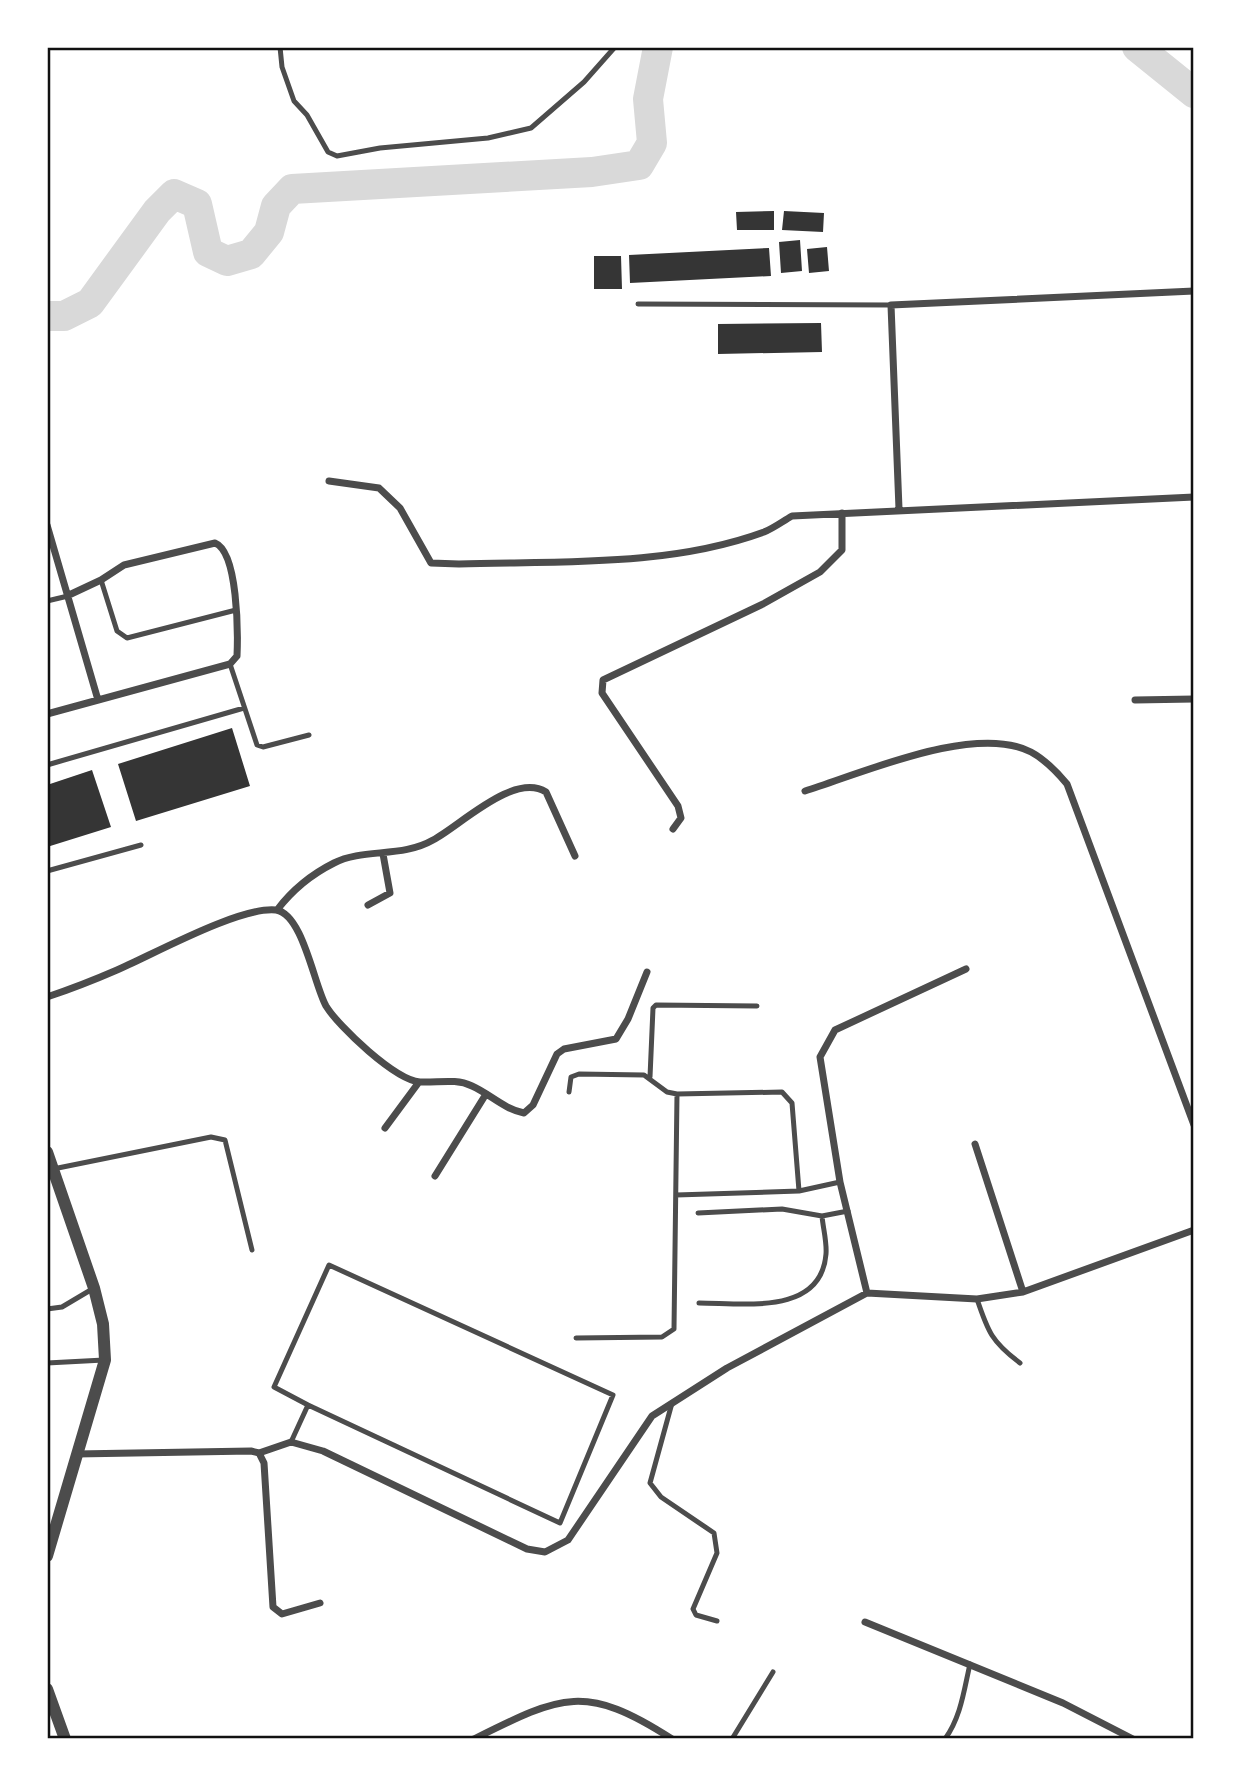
<svg xmlns="http://www.w3.org/2000/svg" width="1241" height="1786" viewBox="0 0 1241 1786" font-family="'Exo 2',sans-serif">
<rect width="100%" height="100%" fill="#fff"/>
<g fill="none" stroke-linecap="round" stroke-linejoin="round">
<path stroke="#d9d9d9" stroke-width="30" d="M1137,47l57,46
M47,316h17l26,-13 67,-92 17,-17 23,10 11,48 19,9 24,-7 18,-22 7,-26 16,-17 300,-17 47,-7 13,-22 -4,-44 10,-52"/>
</g>
<path fill="#353535" d="M774,211v19h-37l-1,-18z
M784,211l40,2 -1,19 -41,-2z
M800,240l2,31 -21,2 -2,-31z
M827,247l2,24 -20,2 -2,-24z
M769,248l2,28 -141,7 -1,-28z
M594,256h27l1,33h-28z
M821,323l1,29 -104,2v-30z
M232,728l18,58 -114,35 -18,-57z
M92,770l19,57 -64,20v-62z"/>
<g fill="none" stroke-linecap="round" stroke-linejoin="round">
<path stroke="#4c4c4c" stroke-width="5" d="M280,47l2,20 12,34 13,14 21,37 9,4 43,-8 108,-10 43,-10 53,-46 31,-35
M638,304l253,1
M101,580l16,51 10,7 109,-28
M47,601l21,-5
M230,664l27,81 6,2 46,-12
M47,765l197,-57
M47,871l94,-26
M650,1077l3,-69 3,-3 101,1
M569,1092l2,-15 8,-3 65,1 23,17 10,2 105,-2 10,11 7,88
M53,1169l158,-32 14,3 27,110
M676,1195l123,-4 41,-9
M698,1213l84,-4 40,7
M977,1299c11,33 15,43 43,64
M699,1303c44,0 122,13 127,-49 1,-12 -3,-26 -4,-38l26,-5
M47,1309l15,-2 32,-19
M576,1338l86,-1 12,-8 3,-235
M47,1363l57,-3
M672,1403l-22,80 11,14 53,36 3,20 -24,56 3,6 21,6
M291,1442l17,-37 252,118 53,-128 -284,-130 -55,122 34,18
M732,1739l41,-67
M945,1739c16,-22 19,-49 25,-75"/>
<path stroke="#4c4c4c" stroke-width="7" d="M329,481l50,7 21,20 31,55 28,1c100,-3 210,3 305,-32 10,-4 19,-11 28,-16l402,-19
M899,509l-8,-204 303,-14
M47,525l51,175
M1135,700l59,-1
M47,714l183,-50 7,-8c1,-23 1,-104 -22,-113l-91,22 -23,15 -32,15
M805,791c58,-18 170,-68 226,-39 15,8 26,20 36,32l127,341
M673,829l8,-11 -3,-12 -76,-113 1,-13 160,-76 57,-32 22,-22v-37
M368,905l22,-12 -7,-39
M277,910c16,-21 33,-35 57,-47 29,-15 68,-5 99,-23 28,-15 81,-68 113,-48l29,64
M47,997c24,-8 47,-17 70,-27 35,-15 123,-64 159,-60 27,4 38,75 50,96 13,21 69,74 94,76 18,1 35,-4 52,4 18,8 32,23 52,27l9,-8 24,-51 7,-5 52,-10 12,-20 19,-47
M385,1128l34,-46
M975,1144l48,148
M435,1176l51,-82
M867,1293l-27,-111 -20,-125 15,-27 131,-61
M259,1453l32,-11 32,9 204,98 18,3 23,-12 84,-124 75,-48 140,-75 110,6 46,-7 171,-62
M76,1454l175,-3 8,2 5,10 9,144 9,7 38,-11
M865,1622l198,81 70,36
M474,1739c88,-44 111,-56 198,0"/>
<path stroke="#4c4c4c" stroke-width="12" d="M47,1152l47,136 9,36 2,36 -58,196
M47,1689l18,50"/>
</g>
<rect width="1241" height="1786" fill="none" stroke="#ffffff" stroke-width="98"/>
<rect x="49" y="49" width="1143" height="1688" fill="none" stroke="#111" stroke-width="2.5"/>
</svg>
